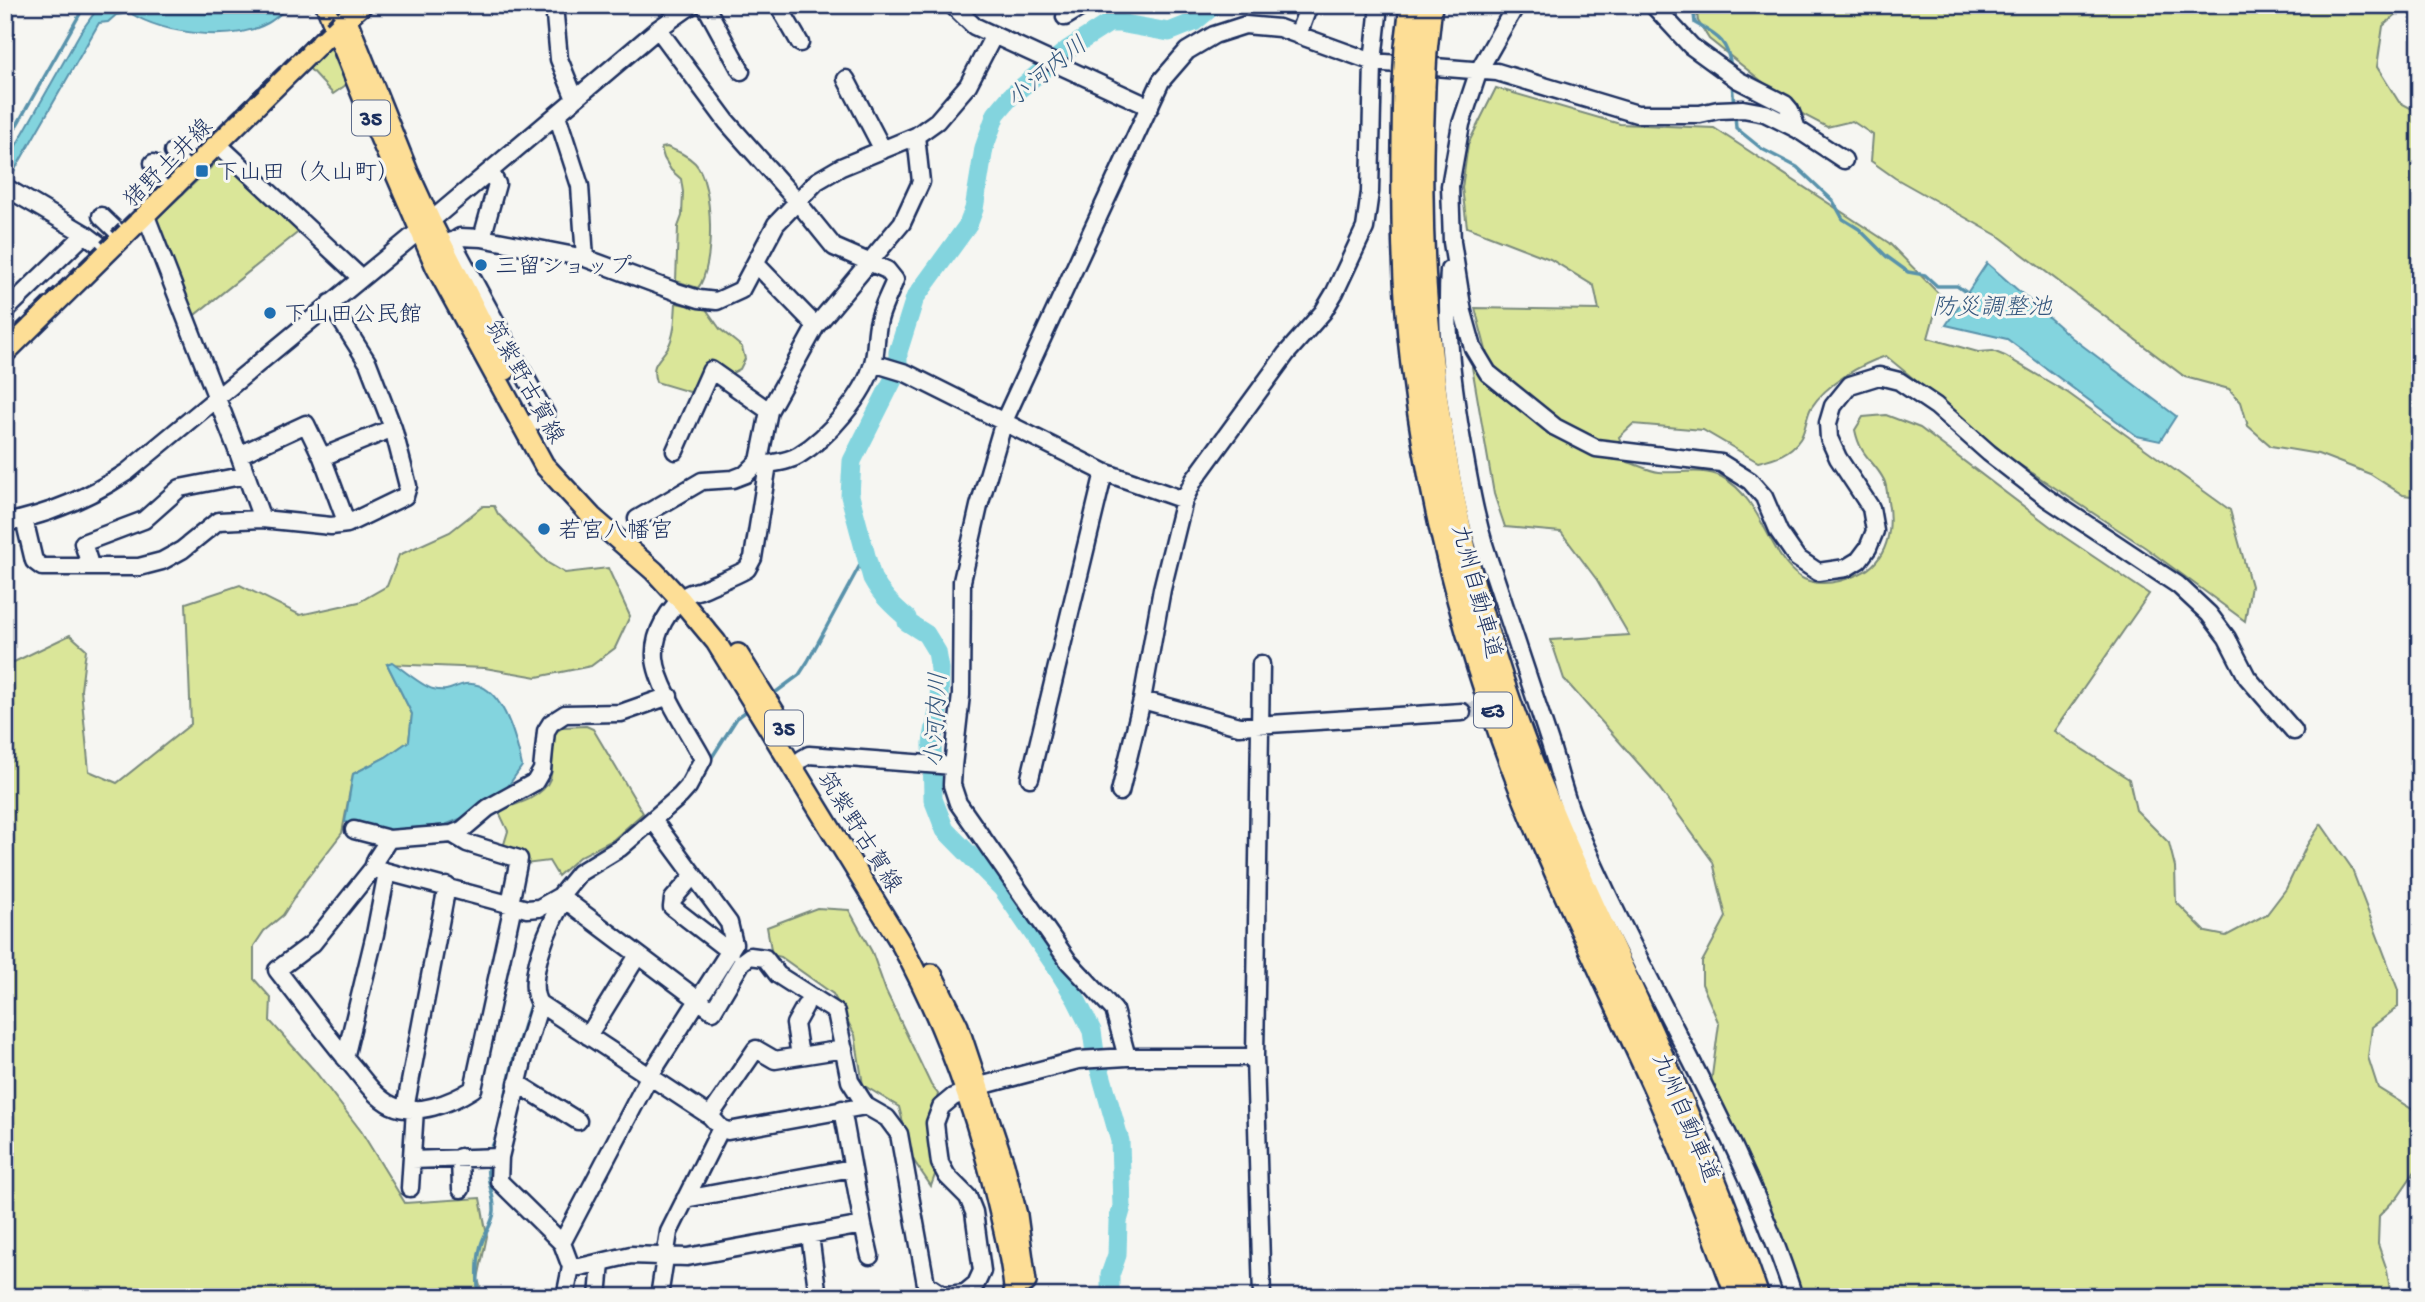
<svg xmlns="http://www.w3.org/2000/svg" width="2425" height="1302" viewBox="0 0 2425 1302" font-family="'Gochi Hand','Klee One',sans-serif">
<rect width="100%" height="100%" fill="#f6f6f2"/>
<filter id="ink" filterUnits="userSpaceOnUse"><feTurbulence type="fractalNoise" baseFrequency=".0143" numOctaves="2"/><feDisplacementMap in="SourceGraphic" scale="14" xChannelSelector="R" yChannelSelector="G"/><feConvolveMatrix kernelMatrix="1 2 1 2 8 2 1 2 1" color-interpolation-filters="sRGB"/></filter>
<g filter="url(#ink)">
<path fill="#dae699" stroke="#7a8a7c" stroke-width="2" d="M1696,5h720l-16,6 -17,15 -6,41 22,35 21,11v384l-17,-2 -33,-21 -52,-20 -47,-8 -23,-20 -7,-24 -12,-13 -44,-12 -185,-140 -105,-59 -24,-17 2,-26 -21,-14 -25,6 -23,-12 -95,-76 -11,-18z
M330,46l16,39 -13,9 -25,-27z
M1496,88l124,36 94,4 175,115 51,52 -12,43 50,14 15,-1 12,5 63,37 162,117 21,76 -6,35 -99,-73 -135,-89 -125,-103c-25,8 -60,28 -75,52 -5,9 -5,22 -11,31 -10,15 -25,19 -42,23l-55,-32 -70,-6 -14,13 9,25c10,3 21,9 31,10 20,2 43,-5 63,5 58,31 46,138 137,97 29,-13 34,-45 29,-73 -1,-7 -1,-15 -4,-21 -11,-21 -23,-22 -29,-50l8,-13 23,-2 34,13 143,108 86,58 -95,137 75,48 7,31 33,33 6,24 1,35 30,30 20,4 41,-22 19,-25 21,-44 14,-21 30,43 47,123v17l-26,20 -4,30 10,31 40,25 2,5v46l-22,32 -19,20 -1,28 9,26 4,27h-589l-6,-23 -73,-169 -12,-22 8,-59 -17,-40v-22l24,-45 -13,-55 -59,-81 -90,-102 -13,-39 78,-5 -32,-55 -36,-48 -56,-5 -11,-33 -22,-127 15,-13 -12,-46 124,2 -5,-24 -44,-27 -83,-32 -5,-39 6,-44z
M667,147c10,4 20,8 28,16 19,20 20,104 3,125l-22,-7 2,-54 4,-11 1,-24 -2,-13 -10,-9 -7,-12 -3,-10z
M221,158l80,72 -110,88 -37,-97z
M676,303l30,6 14,20 22,18 3,12 -5,10 -47,24 -37,-11c-6,-19 3,-20 12,-35 7,-12 7,-30 8,-44z
M483,506h11l4,8 50,49 17,10 43,-5 22,48 -15,32 -24,18 -54,11 -52,-9 -98,-4 25,50 -3,27 -23,16 -33,17 -11,59 -37,48 -22,34 -19,16 -10,15v33l17,19 -1,23 44,49 47,61 44,72 75,-5 7,38 -9,43 5,18h-478v-634h7l58,-28 16,14 -5,41 8,81 28,12 74,-59 -5,-121 54,-18 60,30 59,-13 28,-16 12,-31 51,-23z
M586,726l7,3 50,84 -30,27 -34,17 -21,19 -9,-15 -24,3 -24,-10 7,-23 -10,-21c17,-5 45,-12 52,-31 4,-12 2,-32 2,-45l12,-7z
M817,908l32,2 23,42 14,39 45,94 7,9 -6,27 4,51 -5,14 -19,-28 -13,-51 -36,-22 -8,-50 -22,-41 -52,-37 -9,-2 -5,-28z"/>
<path fill="#83d4de" stroke="#5992ab" stroke-width="2" d="M100,5h190c-7,6 -14,14 -22,18 -37,20 -103,11 -138,-10l-14,2 -8,7 -9,1 -94,164v-22l75,-132z
M1987,263l84,74 105,79 -16,25 -23,-5 -130,-97 -61,-14z
M392,662c10,7 31,25 41,27 17,4 20,-3 32,-5 37,-4 51,54 57,82l-16,23 -39,27 -22,9 -60,6 -23,-7 -17,-2 8,-48 33,-17 23,-16 3,-27 -25,-50z"/>
<g fill="none" stroke-linecap="round" stroke-linejoin="round">
<path stroke="#5992ab" stroke-width="3.5" d="M1693,5l2,18c22,13 33,17 36,45
M1732,83l2,23
M1735,114l1,14 26,21 35,18 36,34 10,18 16,10 27,27 22,16 17,3 12,11h20l13,9
M5,146l80,-141
M772,695l27,-20 9,-14 58,-107
M709,762l28,-44 11,-8
M625,853l23,-19
M490,1152l7,-17 17,-78 16,-52 -4,-24 3,-8
M478,1297c0,-18 -2,-38 4,-55 4,-11 11,-19 12,-31 1,-17 -9,-31 -6,-48"/>
<path stroke="#83d4de" stroke-width="19" d="M1110,1297v-22l7,-20 1,-34 4,-14 -2,-66 -25,-88 -3,-22 -16,-32 -20,-32 -54,-79 -57,-58 -12,-31 -1,-56 7,-37 1,-37 -3,-17 -11,-18 -19,-12v-4c-14,-12 -26,-23 -35,-40l-22,-82 2,-35 46,-91v-18l17,-54 53,-73 6,-16 10,-61 12,-34 15,-18 56,-46 42,-27h10l50,9 25,-10 20,-17"/>
<path stroke="#caced4" stroke-width="16" stroke-dasharray="16 8" stroke-linecap="butt" d="M1462,712l59,-11"/>
<defs>
<path id="minor" d="M554,5l5,54 16,40
M705,5l36,66
M778,5l22,38
M952,5l22,21 176,81
M1516,5l-37,65 -18,54 -11,62 2,56 11,70 10,36 15,25 67,54 41,21 125,15 29,18 14,16 15,35 18,26 21,14 28,-4 13,-8 9,-12 7,-17 -4,-23 -33,-50 -9,-20 -1,-15 5,-17 17,-21 29,-9 20,5 37,25 53,47 58,45 131,87 31,29 18,24 20,39 47,54
M1653,5l38,41 47,34 47,24 5,6 7,19
M1065,17l20,-12
M1298,35l11,-30
M846,79l37,71
M557,115l23,71 5,72
M219,145l142,133
M173,152l19,19
M153,163l23,24
M5,187l80,47 24,18
M101,216l23,22
M146,216l93,239 23,64
M482,238l15,-54 -7,-13
M452,241l94,174 -12,7
M445,247l15,-10 22,1 103,20 92,34 22,7 18,2 24,-11 35,-66 41,-43 24,-14 75,-31 21,-15 31,-36 26,-50
M756,264l60,62
M1449,270c-4,60 4,118 14,177 8,46 15,85 32,130 18,55 37,111 55,166 8,25 14,52 24,76 67,162 166,310 220,478
M5,311l80,-77
M873,363l33,10 198,99 80,28
M675,451l36,-81 58,41
M239,455l67,-31 16,33 25,67
M322,457l71,-29
M24,519l10,42 8,6h97l23,-6 20,-11 36,-29 44,-2 69,7 16,-2 58,-28 3,-10 -15,-58 -25,-65 -38,-60
M637,519l65,-38 31,-2 13,-5 13,-13 10,-50 47,-85 86,-103 19,-41 -5,-46
M5,523c46,-9 84,-25 122,-51l293,-242 238,-201 34,-24
M90,565l-7,-22 61,-23 36,-32 66,-13
M1261,664l-6,393 7,240
M1142,700l97,26 223,-14
M802,759l7,-4 144,11
M1030,778l74,-306
M1120,792l22,-92 20,-111 22,-89 10,-20 92,-126 37,-42 12,-20 30,-64 5,-36 3,-130 6,-57
M354,830l35,9
M452,834l15,9 52,16 -8,40 2,6 -40,184c-22,14 -57,28 -82,16 -16,-8 -27,-25 -38,-38 -27,-32 -51,-65 -76,-97l36,-27 60,-75 154,41 12,-1 21,-12 19,-23 41,-25 60,-52 8,-9 15,-28c-14,-26 -46,-73 -48,-101 -2,-25 14,-51 33,-64 5,-3 10,-2 15,-5 15,-7 30,-12 44,-20l6,-11 15,-94c11,-2 22,-3 31,-9 28,-17 66,-60 74,-92 4,-13 2,-29 6,-43 3,-13 11,-27 16,-40l-8,-10 -53,-23 -38,-47 -69,-78 -69,-93
M373,868l3,-9 13,-20 63,-5 10,-4 26,-22 47,-26 7,-12 4,-39 5,-8 14,-9 56,-1 48,-17
M693,876l-20,23 -1,8 58,45
M560,896l153,115 29,-49 8,-6 15,2 13,17 58,37 14,69 16,25
M565,899c-14,19 -42,85 -25,105l170,112 11,12 7,3 138,-25 21,12 12,16 27,150 14,9 8,2 17,-2 11,-9 6,-13 -8,-59 -6,-15 -21,-21 -7,-13 -3,-22 -2,-18 6,-16 12,-10 27,-11 98,-26 49,-3h128
M540,1004l-15,49 -25,104 -1,24 63,62 9,24
M588,1036l50,-81
M800,1056l-5,-32 10,-18
M1127,1057l-13,-47 -45,-48 -111,-159 -6,-18 1,-19 8,-71 1,-114 17,-75 25,-85 157,-340 26,-30 27,-16 31,-10 34,3 94,34 124,10 140,42h63l18,-4 25,-1 22,4 32,16 47,31
M345,1058l30,-124 12,-62
M517,1083l61,38
M405,1109l42,-223
M710,1116l46,-67 19,11 69,-11
M460,1157l1,32
M412,1160l88,-3
M410,1188l5,-79
M685,1199l167,-31
M863,1225l7,31
M810,1235l8,62
M562,1243l87,-166 85,-133 -5,-21 -76,-103
M565,1297l6,-30h9l51,-12 56,2 176,-32 -21,-116
M598,1297l3,-34
M659,1297l10,-65 52,-104"/>
<path id="major" d="M326,5l40,100 70,162 108,198 48,52 62,54 27,29 35,42 184,300c44,80 75,166 96,255 8,33 16,65 19,100
M341,5l67,167 22,48 76,150
M5,353l329,-324 28,-24
M738,654l42,67
M932,974l26,52 46,138 13,51 9,67"/>
<path id="highway" d="M1407,47l5,-42
M1425,51l5,-46
M1405,84c-2,94 -3,188 8,281 18,145 55,285 107,420 41,103 90,203 136,304 30,68 57,137 82,208
M1423,87c-1,36 -3,72 -2,108 1,185 36,371 101,543 37,100 84,196 128,293 39,87 76,175 107,266"/>
</defs>
<use href="#minor" stroke="#1b2f5e" stroke-width="21"/>
<use href="#major" stroke="#1b2f5e" stroke-width="24"/>
<use href="#highway" stroke="#1b2f5e" stroke-width="28"/>
<use href="#minor" stroke="#f6f6f2" stroke-width="16"/>
<use href="#major" stroke="#fdde96" stroke-width="19"/>
<use href="#highway" stroke="#fdde96" stroke-width="23"/>
<path stroke="#1b2f5e" stroke-width="3.5" stroke-dasharray="10 5" stroke-linecap="butt" d="M5,337l339,-332"/>
<defs>
<path id="highway-bridge" d="M1405,84l2,-37
M1423,87l2,-36"/>
</defs>
<use href="#highway-bridge" stroke="#1b2f5e" stroke-width="28" stroke-linecap="butt"/>
<use href="#highway-bridge" stroke="#fdde96" stroke-width="23"/>
</g>
</g>
<g fill="#1f6fb2" stroke="#f6f6f2" stroke-width="2.5">
<rect x="195" y="164" width="14" height="14" rx="3.5"/>
<circle cx="481" cy="265" r="7"/>
<circle cx="270" cy="313" r="7"/>
<circle cx="544" cy="529" r="7"/>
</g>
<g text-anchor="middle" stroke-width="6" stroke-linejoin="round" paint-order="stroke">
<g fill="#f6f6f2" stroke="#5d6b8a" stroke-width="2">
<rect x="352" y="100.5" width="38" height="35" rx="5"/>
<rect x="1474" y="692.5" width="38" height="35" rx="5"/>
<rect x="765" y="710.5" width="38" height="35" rx="5"/>
</g>
<g font-size="21" font-weight="bold" fill="#1b2f5e">
<text x="371" y="125">35</text>
<text x="1493" y="717">E3</text>
<text x="784" y="735">35</text>
</g>
<g font-size="23" fill="#1b2f5e" stroke="#f6f6f2">
<text transform="translate(167 162) rotate(-45)" y="8">猪野土井線</text>
<text transform="translate(526 381) rotate(61)" y="8">筑紫野古賀線</text>
<text transform="translate(1478 591) rotate(75)" y="8">九州自動車道</text>
<text transform="translate(861 831) rotate(58)" y="8">筑紫野古賀線</text>
<text transform="translate(1687 1117) rotate(67)" y="8">九州自動車道</text>
</g>
<g font-size="23" fill="#1b2f5e" stroke="#f6f6f2" text-anchor="start">
<text x="216" y="179">下山田（久山町）</text>
<text x="495" y="273">三留ショップ</text>
<text x="284" y="321">下山田公民館</text>
<text x="558" y="537">若宮八幡宮</text>
</g>
<g font-size="24" font-style="italic" fill="#35587e" stroke="#f6f6f2">
<text transform="translate(1046 71) rotate(-39)" y="8">小河内川</text>
<text x="1992" y="314">防災調整池</text>
<text transform="translate(935 720) rotate(-87)" y="8">小河内川</text>
</g>
</g>
<rect width="2425" height="1302" fill="none" stroke="#f6f6f2" stroke-width="28"/>
<rect x="14" y="14" width="2397" height="1274" fill="none" stroke="#1b2f5e" stroke-width="2.5" filter="url(#ink)"/>
</svg>
